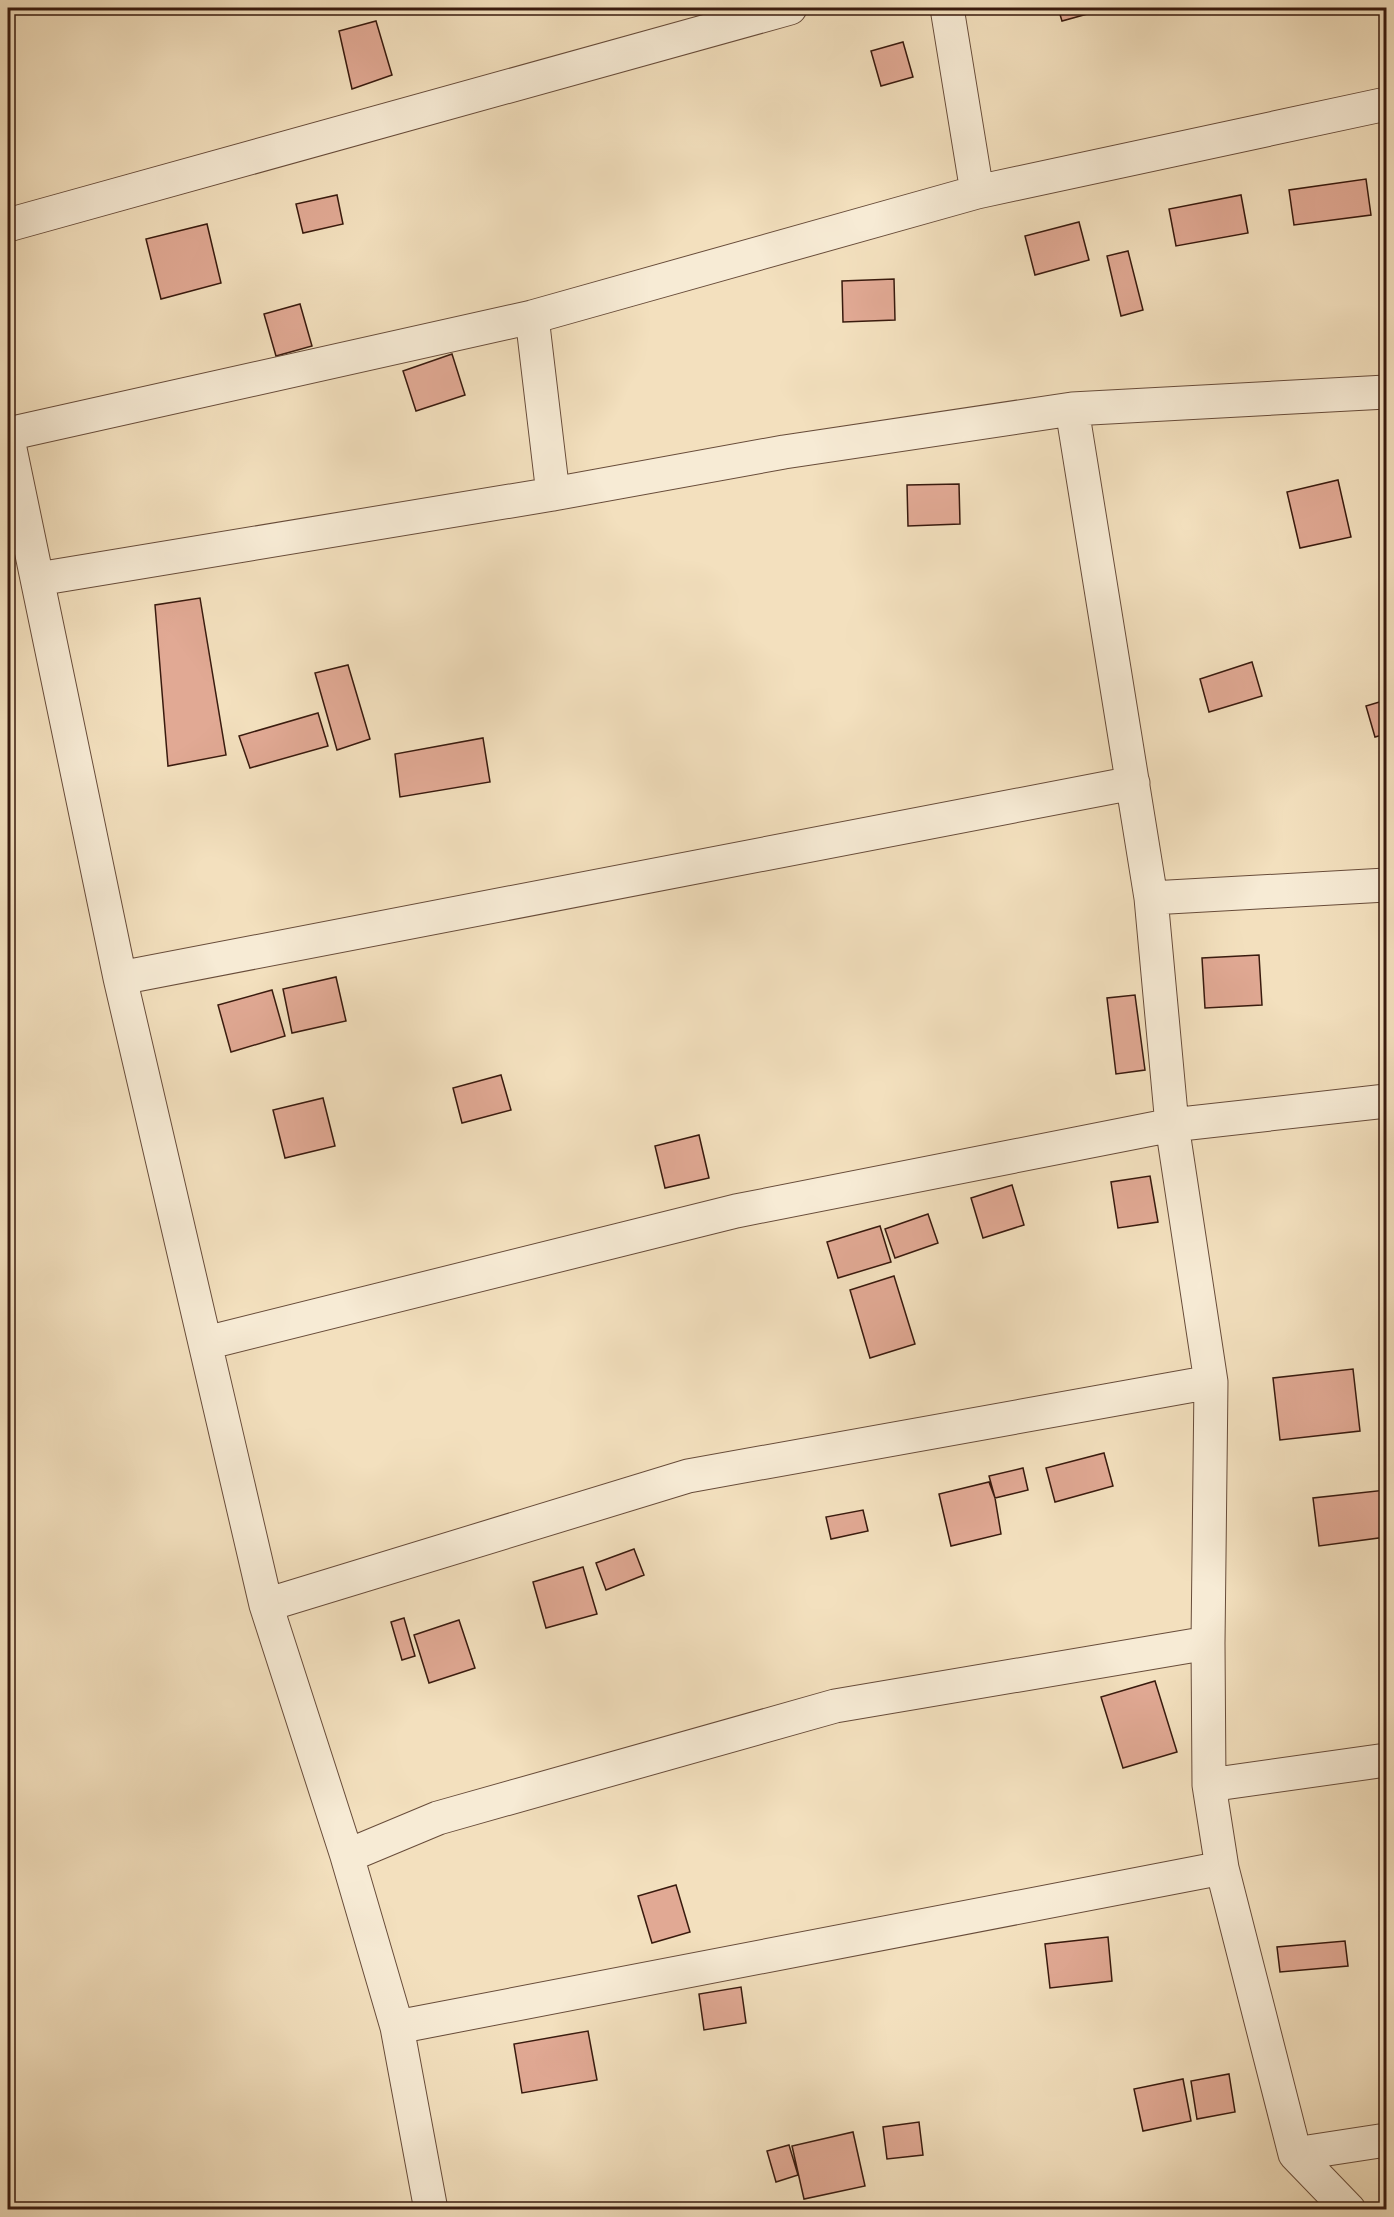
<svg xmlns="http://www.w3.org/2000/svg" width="1394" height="2217" viewBox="0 0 1394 2217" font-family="'EB Garamond',serif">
<rect width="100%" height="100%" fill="#f3e0be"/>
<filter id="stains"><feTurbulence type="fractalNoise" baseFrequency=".00333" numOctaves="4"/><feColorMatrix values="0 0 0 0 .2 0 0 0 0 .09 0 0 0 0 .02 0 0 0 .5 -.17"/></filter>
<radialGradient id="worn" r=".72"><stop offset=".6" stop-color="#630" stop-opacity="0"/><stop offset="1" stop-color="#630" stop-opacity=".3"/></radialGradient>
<path fill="#e1a994" stroke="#391a0e" stroke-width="1.5" d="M1058,8h51l-47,13z
M376,21l16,54 -40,14 -13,-58z
M903,42l10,35 -32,9 -10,-35z
M1366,179l5,36 -77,10 -5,-35z
M337,195l6,29 -40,9 -7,-29z
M1241,195l7,38 -72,13 -7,-37z
M1079,222l10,38 -54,15 -10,-39z
M207,224l14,59 -60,16 -15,-60z
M1128,251l15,59 -22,6 -14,-60z
M894,279l1,41 -52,2 -1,-41z
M300,304l12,42 -36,10 -12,-42z
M452,354l13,41 -49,16 -13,-40z
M1338,480l13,57 -51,11 -13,-56z
M959,484l1,40 -52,2 -1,-41z
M200,598l26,157 -58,11 -13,-161z
M1252,662l10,34 -53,16 -9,-33z
M348,665l22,74 -33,11 -22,-77z
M1386,700v34l-11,3 -9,-31z
M318,713l10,33 -78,22 -11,-32z
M483,738l7,44 -90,15 -5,-43z
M1259,955l3,50 -57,3 -3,-50z
M336,977l10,44 -54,12 -9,-44z
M272,990l13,46 -54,16 -13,-47z
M1135,995l10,75 -29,4 -9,-76z
M501,1075l10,35 -49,13 -9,-35z
M323,1098l12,48 -50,12 -12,-48z
M699,1135l10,43 -44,10 -10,-42z
M1150,1176l8,46 -40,6 -7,-46z
M1012,1185l12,40 -41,13 -12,-40z
M928,1214l10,29 -43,15 -10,-29z
M880,1226l11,36 -53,16 -11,-36z
M894,1276l21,68 -45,14 -20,-68z
M1353,1369l7,62 -80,9 -7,-62z
M1104,1453l9,33 -58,16 -9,-34z
M1023,1468l5,22 -33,8 -6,-22z
M989,1482l6,16 6,36 -50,12 -12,-52z
M1386,1490v47l-67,9 -6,-48z
M863,1510l5,21 -37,8 -5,-22z
M634,1549l10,26 -38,15 -10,-27z
M583,1567l14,47 -51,14 -13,-46z
M404,1618l11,38 -13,4 -11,-38z
M459,1620l16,48 -46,15 -15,-48z
M1155,1681l22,71 -54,16 -22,-71z
M676,1885l14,47 -38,11 -14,-47z
M1108,1937l4,44 -62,7 -5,-44z
M1345,1941l3,25 -68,6 -3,-25z
M741,1987l5,36 -42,7 -5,-36z
M588,2031l9,49 -75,13 -8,-49z
M1229,2074l6,38 -38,7 -6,-38z
M1183,2079l8,42 -48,10 -9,-42z
M919,2122l4,33 -36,4 -4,-32z
M853,2132l12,54 -61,13 -12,-53z
M789,2145l9,30 -22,7 -9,-31z"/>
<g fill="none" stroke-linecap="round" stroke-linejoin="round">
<defs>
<path id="minor" d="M947,8l30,184
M8,225l782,-217
M532,317l21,177
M1072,409l79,489 21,227 39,257 -3,261 1,142 177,-25
M8,434l524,-117 445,-125 409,-88
M8,439l112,539 146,627 81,251 50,171 34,183
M38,579l515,-85 231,-42 288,-43 314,-17
M1151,898l235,-13
M120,978l1013,-195
M206,1343l530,-132 436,-86 214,-24
M266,1605l422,-129 523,-94
M1209,1785l13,83 73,286 54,56
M347,1856l91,-38 397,-112 373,-63
M397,2027l825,-159
M1295,2154l91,-14"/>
</defs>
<use href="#minor" stroke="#684c3a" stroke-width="35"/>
<use href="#minor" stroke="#f7ebd5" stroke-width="33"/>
</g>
<rect width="1394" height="2217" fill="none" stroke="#f3e0be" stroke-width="30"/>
<rect x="9" y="9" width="1376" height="2199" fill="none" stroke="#391a0e" stroke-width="3"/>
<rect x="15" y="15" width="1364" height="2187" fill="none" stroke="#391a0e" stroke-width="1.5"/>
<rect width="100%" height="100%" filter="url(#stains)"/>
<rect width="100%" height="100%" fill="url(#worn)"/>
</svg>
